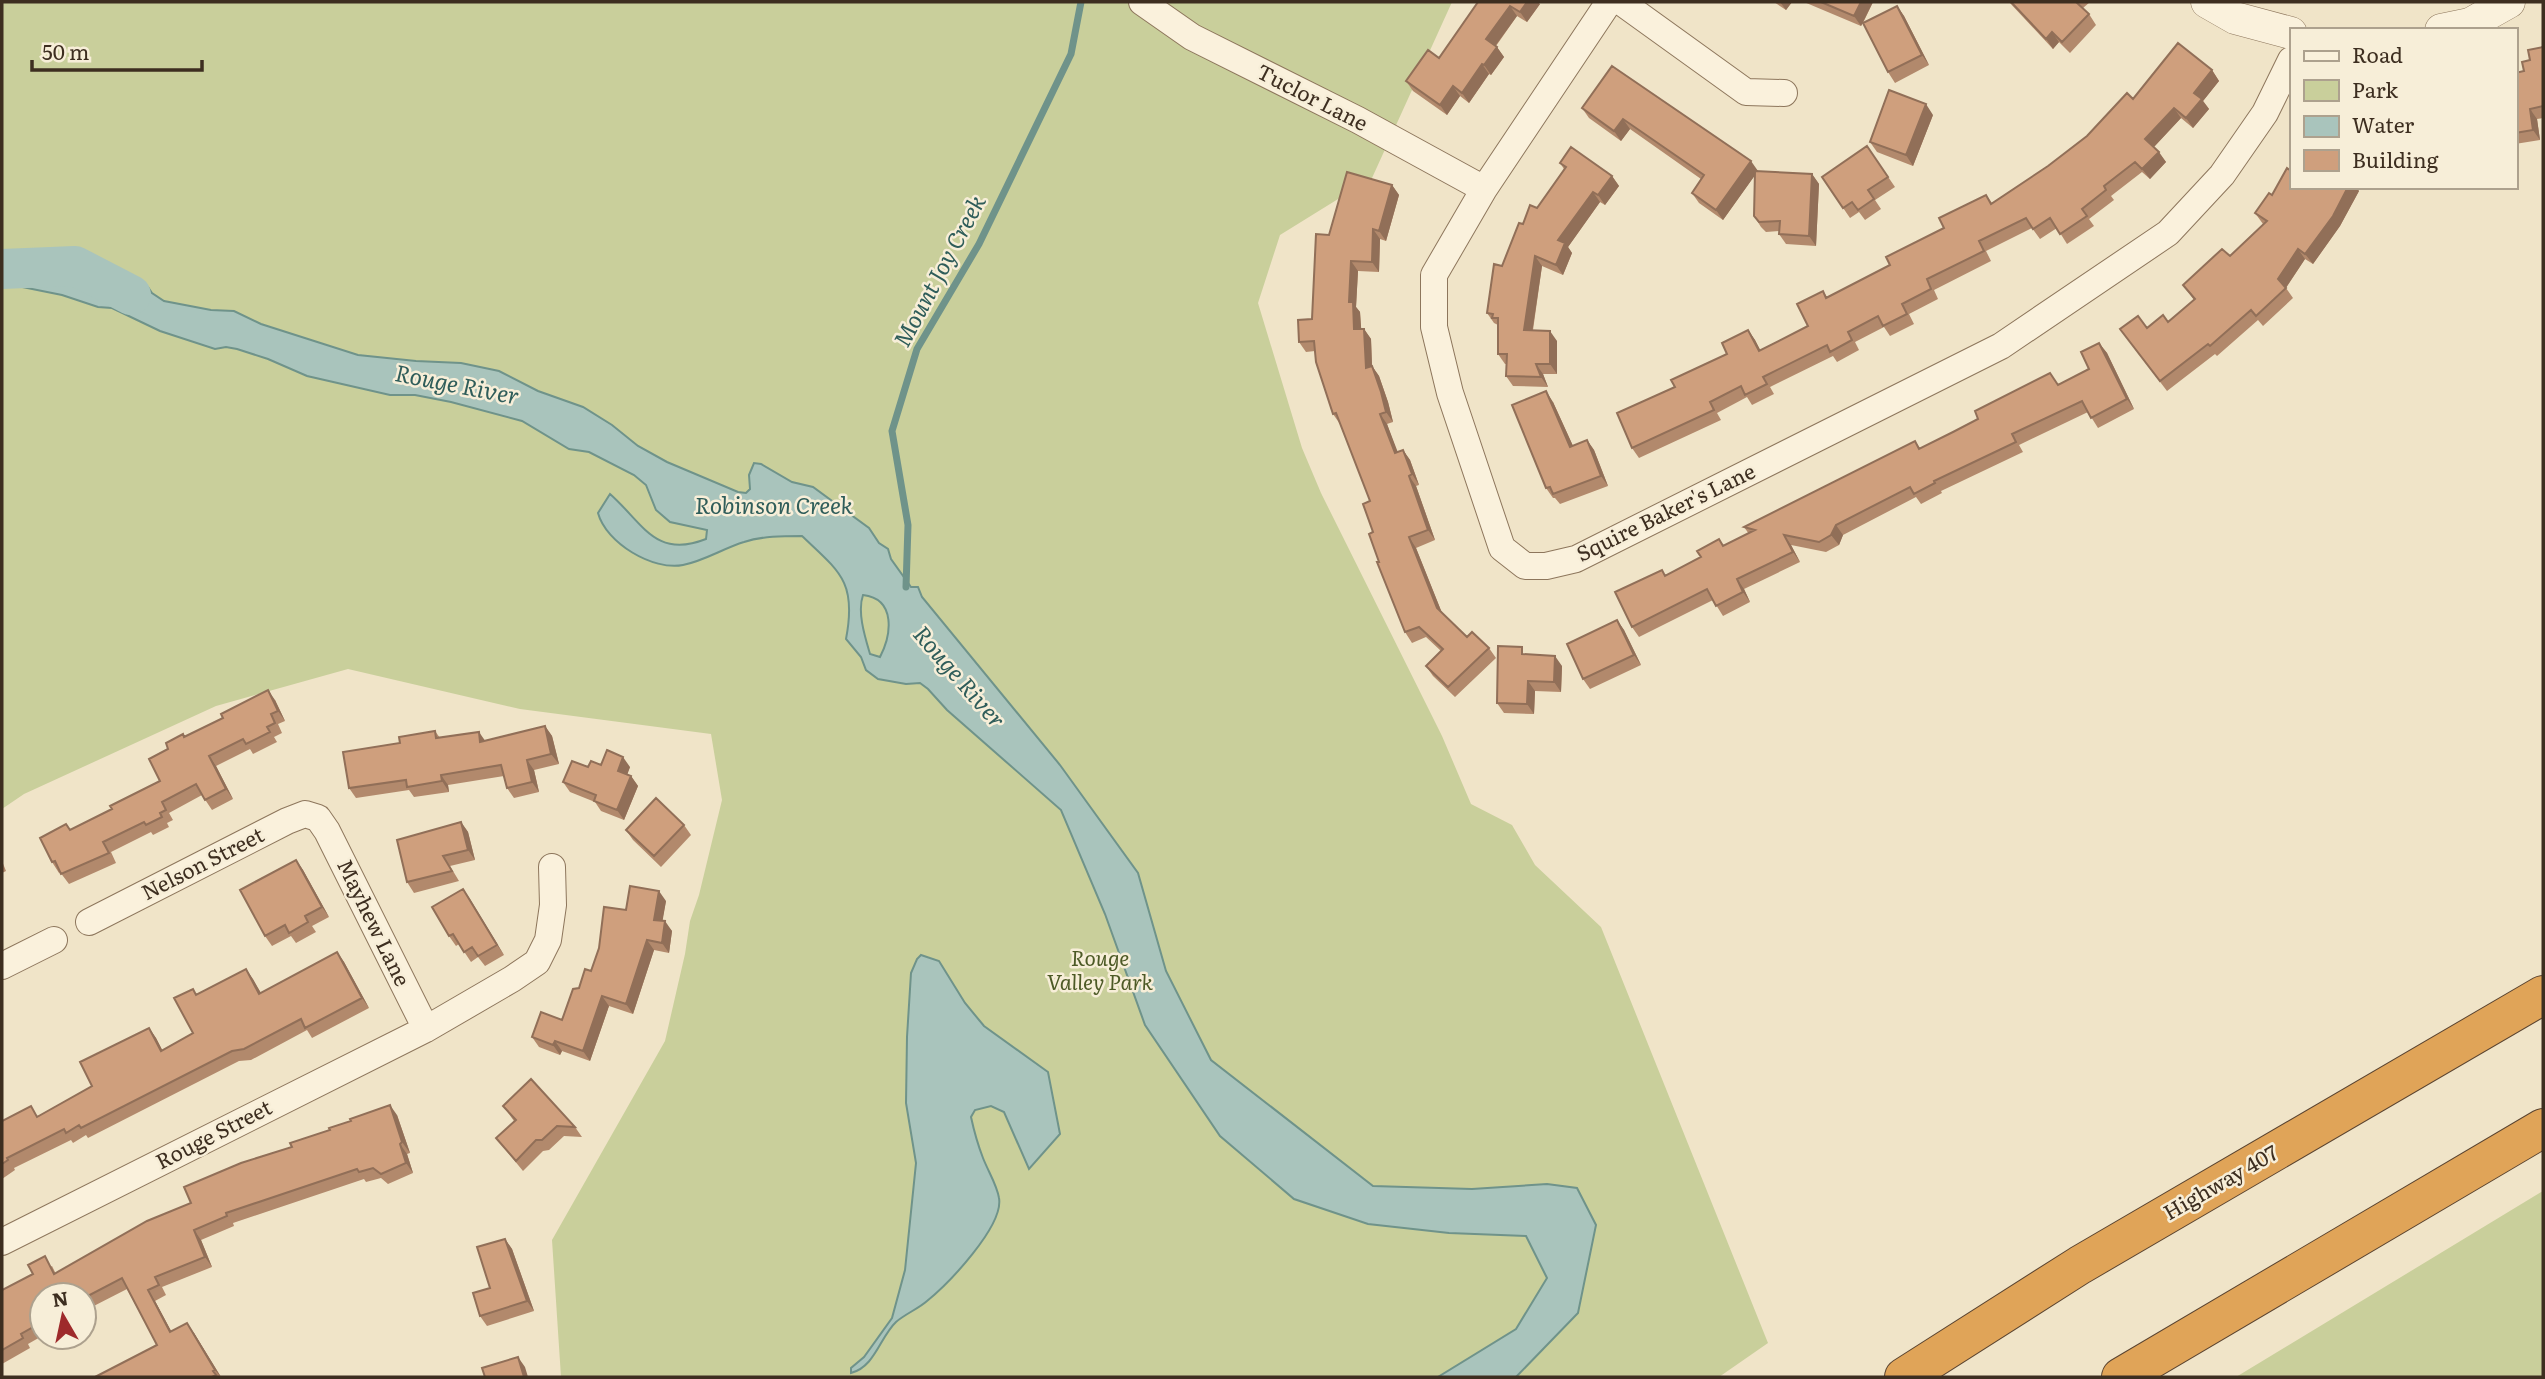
<svg xmlns="http://www.w3.org/2000/svg" width="2545" height="1379" viewBox="0 0 2545 1379" font-family="Literata,serif">
<rect width="100%" height="100%" fill="#f0e4c8"/>
<path fill="#c9cf9b" d="M2,2h1450l-80,176 -92,57 -22,68 44,145 19,45 121,243 29,68 41,21 23,40 66,62 167,416 -49,34h-1158l-9,-137 113,-199 20,-87 5,-33 9,-26 23,-95 -11,-66 -191,-25 -172,-40 -132,37 -192,88 -22,15z
M2543,1191v186h-307z"/>
<path fill="#a9c4bc" stroke="#6f938a" stroke-width="2" fill-rule="evenodd" d="M2,256h9l17,7 48,8 21,-1 29,5 7,7 15,5 4,6 12,8 47,9 23,1 27,13 97,31 58,6 45,2 38,8 39,20 45,16 29,18 26,21 29,16 71,30 8,1 4,-4 -1,-14 5,-12 7,1 31,18 21,5 56,41 10,15 9,6 3,10 20,28h7l4,10 138,168 78,108 28,98 45,89 162,126 99,3 75,-5 30,4 19,37 -18,88 -62,64h-78l78,-48 31,-51 -21,-42 -77,-3 -81,-9 -74,-25 -74,-63 -75,-111 -40,-111 -44,-104 -114,-100 -19,-21 -8,-6 -14,1 -28,-5 -12,-9 -5,-13 -15,-18c11,-57 -6,-67 -44,-103 -19,0 -40,0 -58,6 -20,6 -40,19 -61,23 -30,6 -77,-22 -85,-52l12,-19c33,29 45,65 96,45l1,-9 -37,-8 -14,-12 -10,-25 -12,-10 -45,-23 -20,-3 -47,-28 -71,-19 -36,-7h-25l-83,-19 -39,-17 -31,-10 -11,-2 -11,2 -55,-18 -48,-23 -14,-1 -36,-12 -60,-12zM863,595c34,4 28,41 17,62l-10,-3c-5,-17 -13,-42 -7,-59z
M921,955l18,6 26,42 19,23 64,46 12,62 -31,35 -25,-57 -13,-6 -16,4 -4,7c3,14 7,28 12,41 5,13 14,27 16,40 5,28 -51,86 -72,103 -9,8 -22,13 -31,21 -16,15 -21,45 -45,51v-5l13,-11 28,-39 13,-48 11,-107 -10,-60 1,-66 4,-64 6,-14z"/>
<g fill="none" stroke-linecap="round" stroke-linejoin="round">
<path stroke="#6f938a" stroke-width="7" d="M906,587l2,-62 -16,-94 25,-82 62,-105 92,-190 10,-52"/>
<path stroke="#a9c4bc" stroke-width="40" d="M2,269l73,-3 56,29"/>
<defs>
<path id="minor" d="M1142,2l50,35 166,83 126,69
M1609,2l-125,187 -50,86v52l16,66 52,155 23,18h21l30,-7 425,-213 167,-113 54,-58 43,-62 26,-53
M1621,2l125,90 38,1
M89,922l198,-101 18,-7 13,4 9,13 99,198
M2,966l52,-26
M2,1242l424,-213 86,-50 25,-17 11,-22 5,-35 -1,-38"/>
<path id="tertiary" d="M2207,2l28,16 56,15
M2441,30l29,-6 39,-22"/>
<path id="motorway" d="M1904,1377l176,-112 463,-270
M2121,1377l422,-249"/>
</defs>
<use href="#minor" stroke="#8d765c" stroke-width="28"/>
<use href="#tertiary" stroke="#8d765c" stroke-width="33"/>
<use href="#motorway" stroke="#5b4430" stroke-width="40"/>
<use href="#minor" stroke="#faf1dc" stroke-width="26"/>
<use href="#tertiary" stroke="#faf1dc" stroke-width="32"/>
<use href="#motorway" stroke="#e0a458" stroke-width="38"/>
</g>
<path fill="#b2896c" d="M1478,2l62,2 -13,18 -10,-6 -21,30 8,11 -13,18 -2,-1 -20,29 -9,-7 -13,19 -34,-24 -7,-10 33,-23z
M1774,2h18l-6,8z
M1804,2h69l-10,21 34,-17 7,10 25,49 -34,18 -7,-11 -25,-49 -2,3z
M2009,2h81l-7,6 6,6 7,11 -26,28 -11,-11 -6,7z
M2543,47v71l-6,1 3,21 -25,4v-71l9,-2 6,-11z
M1612,66l146,105 54,3 7,10 -3,62 -30,-2 -7,-10v-3l-13,1 -5,-5 -7,-11 1,-41 -32,45 -24,-17 -7,-10 9,-14 -71,-50 -9,12 -32,-23 -7,-10z
M2212,70l7,11 -16,20 6,8 -16,19 -12,-10 -27,29 12,15 -16,17 -8,-7 -31,24 3,4 -25,19 5,7 -27,18 -10,-16 -17,11 -8,-11 -46,23 5,10 -57,29 4,9 -29,15 5,10 -24,12 -6,-9 -29,15 4,8 -22,12 -4,-6 -63,31 4,7 -22,11 -5,-8 -30,16 4,7 -82,38 -7,-10 43,-61 52,-33 21,-24 7,10 5,10 48,-24 15,-35 4,6 63,-32 54,-37 42,-33 6,8 56,-37 39,-30 46,-37z
M1933,115l-20,51 -36,-14 -7,-10z
M1867,146l28,41 -20,13 6,9 -16,11 -6,-8 -9,6 -28,-41z
M1560,163l52,13 7,10 -14,19 -5,-3 -32,45 4,6 -9,22 -21,-9 -9,64 24,11v33h-14l5,13 -35,-1 -7,-10 1,-12h-2l-7,-10v-29l-4,-2 -7,-10 15,-47 21,-42 14,-16 27,-39z
M1392,185l7,10 -13,46 -6,-2 -1,33 -21,-1 -2,36 4,5 1,17h3l7,10 1,27 7,10 9,26 5,20 -6,2 10,28 6,-2 7,10 9,25 -3,1 19,54 -19,8 26,65 25,24 22,11 7,10 -41,39 -22,-21 -7,-10 15,-15 -15,-14 -14,6 -7,-11 -26,-70 -6,-30 -3,-31 -30,-77 -7,-10 -18,-63 -9,1 -7,-10 13,-23 17,-84z
M2291,187l68,4 -19,35 -27,38 -8,-5 -19,29 7,10 -30,28 -5,-6 -41,36 -2,-2 -48,37 -47,-62 27,-1 21,-6 26,-22 -11,-15 47,-29 33,-32 -8,-11 17,-18z
M2099,343l8,10 27,56 -36,19 -10,-16 -69,33 4,7 -82,39 1,2 -21,11 -5,-7 -73,38 -4,10 -13,7 -35,-7 9,17 -56,27 6,13 -27,14 -10,-16 -74,37 -7,-10 34,-52 35,-18 18,-18 5,7 25,-12 -5,-7 171,-86 5,7 138,-63 31,-16z
M1553,402l20,44 14,-6 7,10 14,36 -48,18 -5,-6h-2l-7,-10z
M1617,620l7,10 17,35 -51,24 -7,-10z
M1527,654l35,12 -1,26 -26,-1 -1,23 -30,-1 -7,-10z
M275,700l10,21 -7,3 4,9 -8,4 3,5 -24,12 -3,-5 -34,17 17,33 -21,11 -10,-15 -33,18 4,7 -6,3 2,4 -16,8 -2,-3 -40,20 5,11 -47,21 -9,-12 -1,1 -7,-11 14,-38 4,6 42,-21 48,-28 8,-32 16,-12z
M545,726l7,10 7,28 -25,6 5,22 -25,6 -7,-10 -3,-12 -56,9 1,7 -35,5 -5,-7 -53,8 -7,-10 51,-45 35,-12 5,7 45,3z
M601,765l29,2 -3,7 4,2 7,10 -14,34 -23,-9 -6,-9 -25,-10 -7,-10 25,-15z
M461,822l7,10 7,28 -25,6 9,15 -45,12 -7,-11z
M684,825l7,10 -30,32 -28,-27 -7,-10z
M296,860l7,10 26,47 -17,9 4,6 -20,11 -5,-7 -19,10 -7,-10z
M2,861l4,10 -4,2z
M463,889l41,66 -19,11 -7,-9 -7,5 -12,-18 -3,2 -7,-10z
M666,901l-4,20 10,10 -3,22 -15,-3 -21,64 -24,-8 -19,55 -28,-10 -2,4 -21,-8 -7,-10 30,-17 17,-32 12,-17 35,-61z
M337,952l7,10 25,46 -57,30 -5,-8 -56,30 -12,1 -151,77 -2,-3 -13,8 -2,-3 -57,28 1,2 -13,9v-58l36,-5 54,-30 57,-58 7,10 6,12 31,-17 4,-38 49,-26 15,24z
M503,1106l72,21 7,10 -18,-1 -15,14 -6,1 -20,20 -19,-23 -8,-10 18,-17z
M397,1115l13,38 -3,1 6,19 -25,11 -7,-6 -15,4 -2,-3 -131,44 1,3 -33,14 11,27 -50,20 4,8 -11,6 16,30 23,2 27,44h-126l62,-32 -30,-56 -43,22v-16h-42v41l-14,8 2,4 -28,16v-74l50,-24 4,8 135,-71z
M505,1239l7,10 22,62 -47,15 -7,-10 10,-28z"/>
<path fill="#916f58" d="M1527,2h11l2,2 -13,18 -7,-10z
M1780,2h12l-6,8z
M1861,2h12l-12,24 -7,-10z
M1510,6l7,10 -24,33 -7,-10z
M1897,6l7,10 25,49 -7,-10z
M2052,32l7,10 -6,7 -7,-10z
M1497,47l7,10 -13,18 -7,-10z
M1482,64l7,10 -20,29 -7,-10z
M2212,70l7,11 -16,20 6,8 -16,19 -7,-10 8,-25z
M1453,86l7,10 -13,19 -7,-10z
M1926,104l7,11 -20,51 -7,-11z
M2174,108l7,10 -29,31 -7,-10z
M2530,109l7,10 3,21 -7,-10z
M1623,119l7,10 -9,12 -7,-10z
M2159,152l7,10 -16,17 -8,-10z
M1751,161l7,10 -35,49 -7,-10z
M1812,174l7,10 -3,62 -7,-10z
M1612,176l7,10 -14,19 -7,-10z
M1392,185l7,10 -13,46 -7,-10z
M2348,187h9l2,4 -19,35 -27,38 -8,-10z
M1593,192l7,10 -32,45 4,6 -9,22 -7,-10 2,-25z
M1373,229l7,10 -1,33 -7,-10z
M2298,249l7,10 -20,30 -7,-10z
M1535,256l7,10 -11,74 -7,-10z
M1351,261l7,10 -2,36 4,5 2,28 -8,-11 -5,-27z
M1364,329l7,10 1,27 7,10 9,26 5,20 -7,-10 -20,-44z
M1748,330l7,10 11,21 -7,-10z
M1550,331l7,10v33l-7,-10z
M2099,343l8,10 27,56 -7,-10z
M1536,364l7,10 5,13 -7,-10z
M1546,391l7,11 25,55 -8,-10z
M1380,414l7,10 15,39 -7,-10z
M1587,440l7,10 14,36 -7,-10z
M1403,450l7,10 9,25 -7,-11z
M1409,476l7,10 19,54 -7,-10z
M1836,525l7,10 -4,10 -8,-10z
M1784,535l7,10 9,17 -7,-10z
M1409,537l7,11 28,70 -7,-10z
M1737,579l7,10 6,13 -7,-10z
M1617,620l7,10 17,35 -7,-10z
M1555,656l7,10 -1,26 -7,-10z
M1528,681l7,10 -1,23 -7,-10z
M268,690l7,10 10,21 -7,-10z
M545,726l7,10 7,28 -8,-10z
M479,732l7,10h-6z
M209,756l7,10 17,33 -7,-10z
M623,757l7,10 -5,14 -7,-10z
M527,760l7,10 5,22 -7,-10z
M441,775l7,10 1,7 -7,-11z
M631,776l7,10 -14,34 -7,-10z
M461,822l7,10 7,28 -7,-10z
M296,860l7,10 26,47 -7,-10z
M463,889l7,10 34,56 -7,-10z
M659,891l7,10 -5,29 -7,-10z
M665,921l7,10 -3,22 -7,-10z
M647,940l7,10 -21,64 -7,-10z
M337,952l7,10 25,46 -7,-10z
M246,969l7,10 14,25 -8,-10z
M602,996l7,10 -19,55 -7,-10z
M149,1028l7,10 12,23 -7,-10z
M555,1041l7,10 -2,4 -7,-10z
M390,1105l7,10 13,38 -8,-11z
M400,1144l7,10 6,19 -7,-10z
M194,1230l7,10 11,27 -7,-10z
M505,1239l7,10 22,62 -7,-10z
M148,1290l7,11 22,41 -7,-10z
M187,1323l7,10 27,44 -6,-7z
M518,1357l7,10 3,10h-4z"/>
<path fill="#cf9f7d" stroke="#916f58" stroke-width="2" d="M1478,2h49l-7,10 -10,-6 -24,33 11,8 -13,18 -2,-1 -20,29 -9,-7 -13,19 -34,-24 22,-31 11,8z
M1821,2h40l-7,14z
M2011,2h65l13,12 -27,28 -10,-10 -6,7z
M1897,6l25,49 -34,17 -25,-49z
M2178,43l34,27 -18,23 8,6 -16,19 -12,-10 -29,31 14,13 -17,17 -7,-7 -31,24 2,4 -24,19 5,7 -27,18 -10,-16 -17,11 -7,-11 -47,23 5,10 -57,28 4,10 -29,15 5,10 -24,12 -5,-10 -30,16 4,8 -22,12 -3,-7 -64,32 4,7 -22,11 -4,-9 -31,16 4,8 -82,38 -15,-35 58,-26 -4,-7 56,-26 -5,-11 26,-13 11,21 49,-25 -11,-22 26,-13 3,7 64,-33 -4,-8 58,-29 -5,-10 47,-23 5,9 57,-38 39,-30 40,-43 6,6z
M2543,47v59l-13,3 3,21 -18,3v-60l9,-2 -2,-9 8,-2 -2,-10z
M1612,66l139,95 -35,49 -24,-17 12,-18 -81,-56 -9,12 -32,-23z
M1889,90l37,14 -20,51 -36,-13z
M1867,146l21,31 -20,13 6,9 -16,11 -6,-8 -9,6 -21,-31z
M1571,147l41,29 -14,19 -5,-3 -35,48 7,3 -9,22 -21,-9 -11,74 26,1v33h-14l5,13 -35,-1 1,-22h-9v-36h-6l1,-4 -6,-1 7,-49 8,2 17,-43 4,1 7,-19 7,3 29,-41 -6,-4z
M2287,168l4,3v16h57l-15,29 -28,38 -7,-5 -20,30 8,9 -30,28 -5,-6 -41,36 -2,-2 -48,37 -40,-52 18,-13 9,12 16,-13 5,7 27,-23 -12,-14 39,-36 8,7 37,-35 -12,-8 14,-20 3,2z
M1755,171l57,3 -3,62 -30,-2 1,-13 -21,1 -5,-6z
M1347,172l45,13 -13,46 -6,-2 -1,33 -21,-1 -2,41h4l1,27h10l2,39 6,-2 9,26 5,20 -6,2 15,39 8,-3 9,24 -3,2 19,54 -19,7 28,71 30,29 5,-5 17,16 -41,39 -22,-21 17,-17 -24,-22 -14,5 -28,-70h2l-10,-28 4,-2 -10,-28 7,-3 -34,-88 -3,1 -17,-52 -2,-21 -15,1 -1,-22 14,-1 4,-85 13,1z
M2099,343l28,56 -36,19 -9,-17 -70,33 4,8 -82,39 1,2 -21,11 -4,-7 -74,38 -5,10 -12,7 -35,-7 9,17 -56,27 6,13 -27,14 -9,-17 -75,38 -17,-35 47,-22 3,6 36,-19 -4,-6 22,-12 4,7 32,-16 -11,-3 171,-86 4,8 34,-17 25,-13 -3,-8 75,-38 8,12 31,-16 -8,-17z
M1546,391l24,56 17,-7 14,36 -48,18 -3,-7 -4,1 -34,-83z
M1617,620l17,35 -51,24 -16,-35z
M1498,646l24,1v7l33,2 -1,26 -26,-1 -1,23 -30,-1z
M268,690l10,21 -7,3 4,9 -8,4 3,5 -24,12 -3,-5 -34,17 17,33 -21,11 -9,-16 -34,18 4,8 -6,3 2,4 -16,8 -2,-3 -41,20 6,11 -48,21 -6,-13 -3,1 -12,-24 26,-14 4,6 42,-21 -2,-3 50,-25 -11,-22 19,-10 -2,-6 17,-9 1,3 39,-19 -2,-4z
M545,726l6,28 -24,6 5,22 -25,6 -6,-23 -60,10 1,6 -35,6 -1,-7 -57,8 -6,-36 57,-9 -1,-6 36,-6 1,7 43,-6 1,10z
M607,750l16,7 -5,14 13,5 -14,34 -23,-9 2,-6 -33,-13 9,-21 16,6 3,-6 10,4z
M656,798l28,27 -30,31 -28,-26z
M461,822l7,28 -25,6 9,15 -45,11 -10,-42z
M296,860l26,47 -17,9 3,6 -19,11 -4,-8 -20,11 -25,-46z
M630,886l29,5 -5,29 11,1 -3,22 -15,-3 -21,64 -24,-8 -19,55 -28,-10 -2,4 -21,-8 9,-25 21,8 11,-31 6,-1 6,-19 6,2 8,-23 5,-41 22,3z
M463,889l34,56 -19,11 -6,-9 -8,5 -11,-18 -4,2 -17,-29z
M337,952l25,46 -57,30 -4,-9 -57,30 -12,2 -151,77 -2,-3 -13,8 -2,-4 -57,29 1,2 -6,4v-43l29,-15 6,11 55,-31 -12,-24 69,-34 12,23 32,-18 -19,-35 19,-9 3,6 50,-26 13,25z
M531,1079l44,48 -18,-1 -15,14h-6l-20,21 -20,-23 20,-18 -13,-14z
M390,1105l12,37 -2,2 6,19 -25,11 -8,-6 -14,4 -2,-3 -131,44 1,3 -33,14 11,27 -50,20 4,8 -11,5 22,42 17,-9 28,47 -2,1 3,4 -4,2h-117l62,-32 -35,-67 -38,20v-3h-42v27l-21,12 2,4 -21,12v-60l31,-16 -5,-9 17,-9 9,18 93,-53 44,-18 -7,-16 57,-24 51,-16 -2,-4 40,-13 -1,-2 22,-7 -1,-2z
M505,1239l22,62 -47,15 -7,-23 17,-5 -13,-41z
M518,1357l6,20h-39l-3,-9z"/>
<g text-anchor="middle" stroke-width="5" stroke-linejoin="round" paint-order="stroke">
<g font-size="21" fill="#3d2e20" stroke="#f7eed8">
<text transform="translate(1312 98) rotate(27)" y="7">Tuclor Lane</text>
<text transform="translate(1666 513) rotate(-26)" y="7">Squire Baker's Lane</text>
<text transform="translate(203 864) rotate(-27)" y="7">Nelson Street</text>
<text transform="translate(373 923) rotate(64)" y="7">Mayhew Lane</text>
<text transform="translate(214 1135) rotate(-27)" y="7">Rouge Street</text>
<text transform="translate(2221 1183) rotate(-30)" y="7">Highway 407</text>
</g>
<g font-size="21" font-style="italic" fill="#4d5a26" stroke="#f7eed8">
<text x="1100" y="966">Rouge<tspan x="1100" dy="24">Valley Park</tspan></text>
</g>
<g font-size="23" font-style="italic" fill="#2f5d5a" stroke="#f7eed8">
<text transform="translate(940 271) rotate(-62)" y="8">Mount Joy Creek</text>
<text transform="translate(457 385) rotate(11)" y="8">Rouge River</text>
<text x="774" y="514">Robinson Creek</text>
<text transform="translate(959 677) rotate(49)" y="8">Rouge River</text>
</g>
</g>
<rect width="2545" height="1379" fill="none" stroke="#3d2e20" stroke-width="7"/>
<rect x="2290" y="28" width="228" height="161" fill="#f7eed8" stroke="#ada18e" stroke-width="2"/>
<rect x="2304" y="51" width="35" height="10" fill="#faf1dc" stroke="#ada18e" stroke-width="2"/>
<text x="2352" y="63" font-size="21" fill="#3d2e20">Road</text>
<rect x="2304" y="80" width="35" height="21" fill="#c9cf9b" stroke="#ada18e" stroke-width="2"/>
<text x="2352" y="98" font-size="21" fill="#3d2e20">Park</text>
<rect x="2304" y="116" width="35" height="21" fill="#a9c4bc" stroke="#ada18e" stroke-width="2"/>
<text x="2352" y="133" font-size="21" fill="#3d2e20">Water</text>
<rect x="2304" y="150" width="35" height="21" fill="#cf9f7d" stroke="#ada18e" stroke-width="2"/>
<text x="2352" y="168" font-size="21" fill="#3d2e20">Building</text>
<g transform="translate(63 1316) rotate(351)"><circle r="33" fill="#f7eed8" stroke="#ada18e" stroke-width="2"/>
<path d="M0-5L12 26L0 18L-12 26Z" fill="#9e2a2b"/>
<text y="-10" font-size="19" font-weight="bold" text-anchor="middle" fill="#3d2e20">N</text>
</g>
<path d="M32 60v10h170v-10" fill="none" stroke="#3d2e20" stroke-width="3.5"/>
<text x="42" y="60" font-size="21" fill="#3d2e20" stroke="#f7eed8" stroke-width="5" paint-order="stroke">50 m</text>
</svg>
